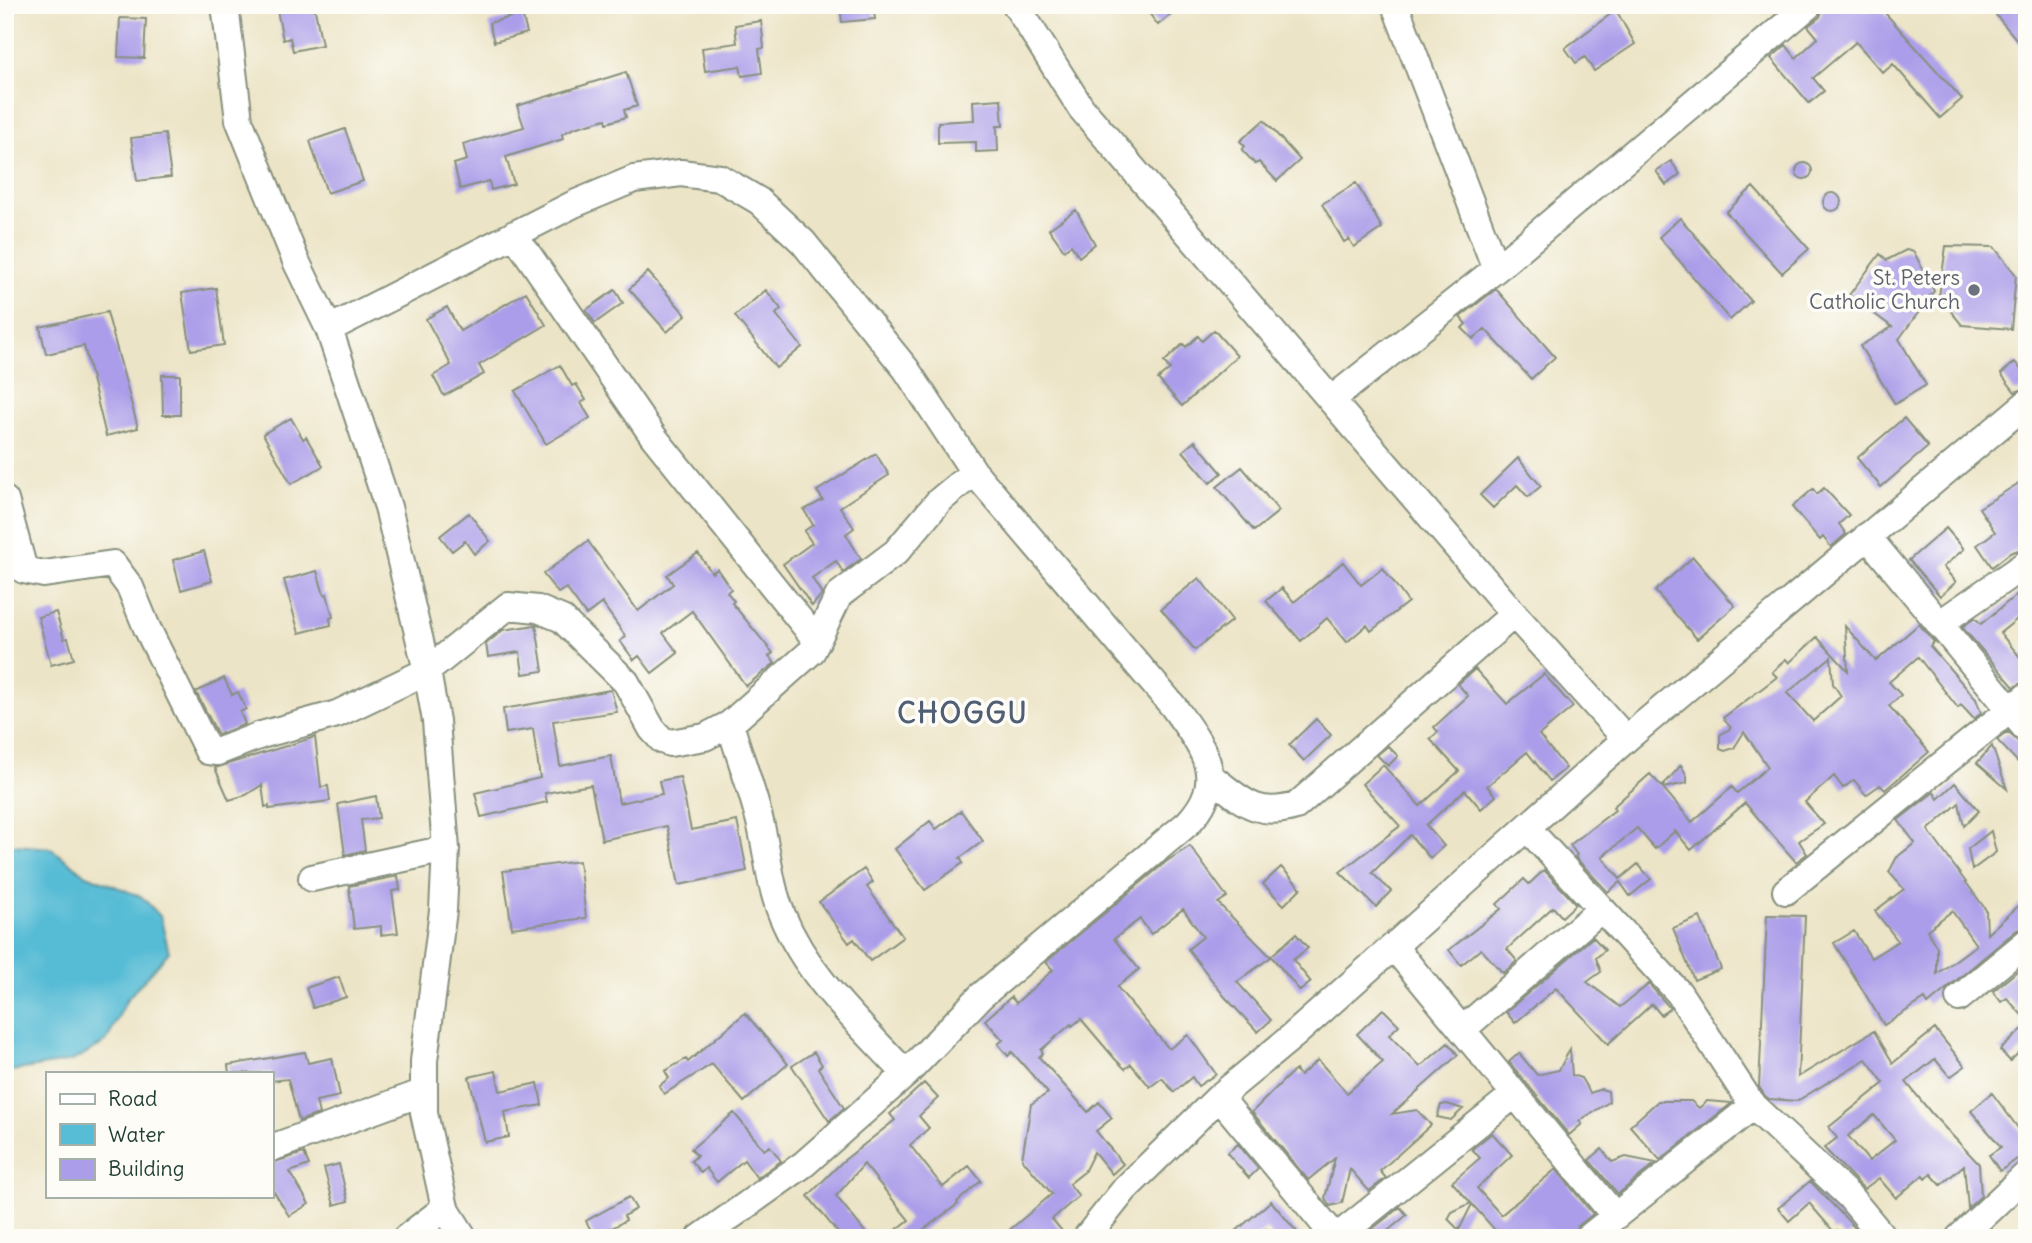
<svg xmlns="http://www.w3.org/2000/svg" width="2032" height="1243" viewBox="0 0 2032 1243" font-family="Delius,sans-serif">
<rect width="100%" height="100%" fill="#fdfcf7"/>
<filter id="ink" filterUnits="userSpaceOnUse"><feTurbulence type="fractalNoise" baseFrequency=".0143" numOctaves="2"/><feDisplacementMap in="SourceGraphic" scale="14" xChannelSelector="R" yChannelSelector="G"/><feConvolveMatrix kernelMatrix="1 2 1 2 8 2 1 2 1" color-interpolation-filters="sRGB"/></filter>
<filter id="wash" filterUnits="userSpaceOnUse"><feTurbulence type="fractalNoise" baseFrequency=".00686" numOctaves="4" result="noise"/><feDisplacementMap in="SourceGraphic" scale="28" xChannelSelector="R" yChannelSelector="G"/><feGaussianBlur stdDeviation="1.57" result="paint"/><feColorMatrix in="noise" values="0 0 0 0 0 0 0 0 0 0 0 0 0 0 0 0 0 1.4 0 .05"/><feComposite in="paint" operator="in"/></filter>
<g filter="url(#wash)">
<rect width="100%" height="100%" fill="#ece4c6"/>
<path fill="#57bcd5" stroke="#3b7c84" stroke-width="2" d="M5,844l45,4 37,27 55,22 18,19 9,36 -42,47 -21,43 -34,19 -67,11z"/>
<g id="blocks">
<path fill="#ab9de9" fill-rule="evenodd" d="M276,5h38l8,40 -29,6 -3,-13 -7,2z
M840,5h33l2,14 -33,3z
M1143,5h39l-24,20z
M1824,5h54l84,94 -22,19 -47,-54 -10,9 -27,-31 -43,36 11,13 -15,12 -38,-45 15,-13 10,13 22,-20 -10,-12 12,-9z
M2006,5h21v47l-32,-38z
M1616,10l19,34 -41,27 -9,-14 -9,6 -11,-15z
M522,14l5,19 -33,9 -5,-19z
M120,18l26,1 -2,39 -26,-1z
M761,21l3,27 -5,1 3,24 -20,3 -2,-10 -35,5 -3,-23 35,-5 -2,-18z
M626,72l11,34 -13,4 2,7 -19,6 -1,-4 -32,9 -12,6 1,5 -57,18 8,27 -23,6 -2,-9 -29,8 -6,-25 13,-4 -4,-16 61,-17 -7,-21z
M1001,99l2,27h-6l1,25 -22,1v-10l-38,1v-21l36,-2 -1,-19z
M1264,120l36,40 -23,21 -18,-19 -4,2 -13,-14 3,-4 -5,-5z
M345,129l18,52 -36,12 -17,-52z
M165,134l6,43 -34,4 -6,-43z
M1671,161l9,13 -14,11 -10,-14z
M1796 171a8 8 0 1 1 16 0a8 8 0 1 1-16 0Z
M1356,183l26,45 -28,19 -5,-8 -5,3 -22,-38z
M1753,187l56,62 -27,24 -56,-61z
M1823 202a9 9 0 1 1 18 0a9 9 0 1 1-18 0Z
M1076,210l19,34 -16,13 -8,-12 -7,5 -15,-21z
M1680,218l71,83 -21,19 -71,-83z
M1946,246l48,1 22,28 -5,54 -49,-4 -23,-28z
M1906,250l8,2 20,39 -35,48 27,46 -31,19 -35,-58 32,-19 -43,-32 31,-41 7,6z
M648,272l38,43 -19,17 -38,-43z
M216,288l8,57 -33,5 -9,-57z
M1496,289l59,68 -24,22 -46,-50 -12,10 -11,-11 4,-4 -6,-7z
M615,290l8,13 -28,20 -9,-13z
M766,290l15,19 -5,5 26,33 -26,21 -41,-52z
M526,292l20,33 -67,40 5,9 -40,22 -11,-20 18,-11 -25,-46 21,-12 13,24z
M107,312l31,116 -32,8 -22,-90 -38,8 -6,-27z
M1214,330l23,26 -55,50 -24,-27 12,-10 -6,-7 19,-18 3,3 12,-11 4,5z
M2015,362l12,15v11l-12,4 -14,-18z
M560,365l12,21 4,-2 10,16 -5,3 9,15 -44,26 -31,-53z
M162,375h18v40h-17z
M291,418l12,21 3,-2 17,29 -32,18 -28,-50z
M1904,418l24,29 -47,40 -24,-29z
M1195,441l27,32 -12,10 -27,-32z
M876,454l13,21 -49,32 14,21 -8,6 15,25 -18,13 -7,-11 -24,17 10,16 -10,12 -29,-42 29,-21 -8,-12 9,-6 -9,-15 19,-10 -6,-9z
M1518,458l23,28 -13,11 -11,-12 -24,23 -13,-13z
M1242,467l37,44 -25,20 -37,-44z
M2027,478v69l-17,6 -18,14 -15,-22 18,-13 -16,-24z
M1824,488l25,27 -10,9 7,10 -15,13 -8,-10 -3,3 -28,-33 21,-18 4,5z
M469,513l21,28 -16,13 -9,-13 -13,10 -12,-15z
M1946,528l18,21 -21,18 13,15 -16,14 -31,-36z
M588,541l50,70 35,-27 -6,-9 31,-22 14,20 5,-4 14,20 -4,3 7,9 -2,2 41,50 -4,3 6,7 -29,23 -54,-75 -29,22 15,20 -26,20 -13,-17 -5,4 -14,-19 6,-4 -24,-34 -16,12 -20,-27 -8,5 -15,-19z
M204,551l8,30 -31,9 -8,-30z
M1693,557l42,49 -38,33 -42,-48z
M1343,562l18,23 22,-17 25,34 -37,29 -4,-6 -20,17 -20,-24 -26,23 -35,-40 16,-13 12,14z
M317,571l7,24 3,-1 6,23 -3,1 1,7 -32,8 -15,-53z
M1199,578l33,42 -37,30 -34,-41z
M2027,586v25l-27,22 20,24 7,-6v30l-13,6 -52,-60 13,-9 6,6z
M56,612l8,27 4,-1 6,21 -23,6 -13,-48z
M1919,624l15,18 -4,4 46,53 5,14 -7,6 -13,-14 -3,3 -40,-51 -29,25 12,13 -12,11 40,46 -44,38 -5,-5 -14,10 -12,-15 -11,8 -9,-12 -29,26 19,22 -25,17 8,13 -11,8 -51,-59 -54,47 -16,-19 -20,18 -18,-21 -35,29 18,22 18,-15 13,15 -21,17 -10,-14 -12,10 -33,-35 2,-2 -7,-10 45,-35 -2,-3 37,-33 12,13 19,-22 6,11v7l-24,5 29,34 40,-35 5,6 31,-26 -24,-35 -10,16 -9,3 -5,-2v-14l11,-7 -8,-10 54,-41 -5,-5 14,-13 3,4 28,-26 31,34 -3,-45 31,35zM1831,657l2,27 8,12 -28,25 -26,-28z
M536,625l7,46 -20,3 -3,-22 -32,5 -2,-13 17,-14z
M1475,669l32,35 37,-30 29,33 -34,28 27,33 -16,13 -23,-29 -40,34 9,10 -15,13 -16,-19 -39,35 18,21 -14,12 -20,-23 -38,38 19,18 -15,16 -36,-35 60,-46 -38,-42 21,-19 37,41 39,-35 -29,-32 8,-7 -4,-5 34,-31 -10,-12z
M224,678l8,17 6,-3 8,17 -6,3 5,12 -27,11 -22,-43z
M611,690l6,22 -64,9 7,45 51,-10 8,47 43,-9 -3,-13 21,-4 11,53 46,-9 10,50 -68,14 -12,-59 -65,14 -11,-55 -46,8 2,9 -66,15 -6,-24 65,-15 -7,-49 -27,4 -3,-24z
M1316,719l15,16 -27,26 -15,-16z
M2008,732l19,18v22l-30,-32z
M315,737l6,50 7,-1 2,15 -61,8v-3l-4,1 -3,-22 -16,10 -17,5 -14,-32z
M1388,746l10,10 -10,10 -11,-11z
M1992,746l15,43 -30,-26z
M1955,783l24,28 -15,15 -5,-23 -31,27 58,80 1,24 40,-36v29l-10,3 -89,74 -3,-5 -41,26 -50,-82 20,-12 17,27 27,-17 -23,-30 29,-22 -15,-17 8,-15 18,-14 -17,-23 36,-28 4,7zM1952,911l24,34 -39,29v-26l-10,-18z
M376,796l3,22 -18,2 4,30 -20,5 -7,-51z
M961,811l22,30 -23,17 3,5 -38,27 -30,-41 35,-28 6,8z
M1991,831l5,21 -24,18 -4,-21z
M1190,846l37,51 -9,6 53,54 -34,25 34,38 -13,12 -33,-35 -37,-48 15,-12 -20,-28 -32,25 -11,-15 -26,20 25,30 -22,18 52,62 19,-14 28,39 -18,12 -6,-9 -18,15 -12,-14 -12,9 -19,-23 -6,5 -10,-10 -34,-40 -9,7 -1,-2 -30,26 2,3 -4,4 49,55 11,-10 13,16 -16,13 27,33 -11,10 -18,-22 -10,20 -15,12 10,12 -27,23 10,12 -8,7h-54l52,-44 -30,-35 9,-55 17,-11 -36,-41 -4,4 -10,-12 5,-4 -18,-20 26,-23 5,6 37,-33 -7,-8 121,-101z
M579,861l7,57 -74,10 -9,-57z
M1281,867l20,21 -17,17 -21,-21z
M864,869l9,13 -6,5 36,50 -33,24 -16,-22 -5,4 -30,-41z
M1544,870l32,34 -14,13 -9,-10 -46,42 10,12 -14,12 -22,-24 -20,16 -12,-15 52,-41 -4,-5 27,-25 5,5z
M398,876l2,14 -8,1 6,42 -17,2v-9l-27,3 -5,-43z
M1767,915l38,1 -7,161 76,-46 19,32 42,-34 30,37 -15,11 -15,-18 -29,23 26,32 47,50 2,32 -13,12 -4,-43 -23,20 -10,-11 -5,5 -3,-4 -27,23 -17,-20 -15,11 -40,-41 13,-10 -8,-11 55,-44 -18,-24 -69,42 -28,-2 -4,-3 -6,-9zM1874,1115l21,25 -26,21 -21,-25z
M1700,917l21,52 -27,11 -21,-52z
M1296,934l12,14 -15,12 18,22 -11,9 -29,-35z
M1593,937l12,13 -9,8 5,14 -14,10 33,25 29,-23 21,24 -9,7 -9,-11 -44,40 -52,-56 -41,35 -9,-11z
M2027,963v58l-20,-23 -6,4 -8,-11z
M339,977l7,20 -33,11 -7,-20z
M1383,1009l16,16 -10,10 31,32 28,-24 10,12 -66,59 25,-4 14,15 -51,46 6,7 -17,13 -19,-22 -8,34 -12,3 -5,-8 10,-40 -27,22 -56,-68 37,-37 7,-5 4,6 18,-16 29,33 36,-31 -26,-28z
M745,1013l43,51 -44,38 -32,-38 -48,30 -5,-8 10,-8 -4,-7 21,-12 2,3z
M2027,1025v20l-17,16 -10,-11z
M1570,1049l2,26 9,3 9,15 11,-4 7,2 1,11 -30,19 3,3 -13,11 -60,-73 10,-9 18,22 22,-5z
M305,1052l3,11 24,-5 8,38 -24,5 3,13 -20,7 -11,-42 -17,2v-8h-42l-1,-8z
M814,1052l8,13 -4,3 26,40 -15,13 -37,-55z
M496,1071l4,20 38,-8 4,22 -37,7 4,25 -24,5 -16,-65z
M924,1083l14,15 -19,18 10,12 -19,17 33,42 26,-21 12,15 -24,21 1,2 -46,34h-26l23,-18 -45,-56 -28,32 34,42h-28l-34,-42 34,-34 53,-42 -5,-6z
M1992,1093l35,47v12l-27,19 -11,-16 12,-8 -30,-36z
M1658,1101h33l8,7 8,-7 25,2 -72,57 -30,-34z
M1447,1104l16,5 -12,11 -14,-3 4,-12z
M734,1113l30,37 6,-4 11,15 -24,17 -13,-18 -27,22 -11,-14 -5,5 -10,-12 6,-5 -6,-7z
M1492,1133l20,22 -35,33 24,27 55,-46 37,45 -15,12 -5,12h-71l-30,-34 -13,26 -11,-11 4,-7 19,-9 -19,-21 28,-24 -8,-9z
M1238,1144l20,25 -9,9 -22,-25z
M1602,1149l10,13 14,-5 30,6 -38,31 -29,-34z
M304,1153l5,12 -19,7 19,32 -20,12 -18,-29v-24z
M339,1164l9,37 -14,4 -10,-37z
M1810,1181l46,48 -10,9 -9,-8 -3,2 -25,-29 -20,18 -11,-13z
M629,1197l7,12 -12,7 2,4 -14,8 6,10h-23l-9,-17z
M1271,1201l31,37h-28l-8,-9 -11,9h-27z
M1400,1207l7,8 -28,23h-18z"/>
</g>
</g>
<g filter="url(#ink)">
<use href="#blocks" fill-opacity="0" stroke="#86907d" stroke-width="2"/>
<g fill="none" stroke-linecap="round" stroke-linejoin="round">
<defs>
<path id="minor" d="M225,5l14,115 57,141 33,68 59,178 39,164 9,50 10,128 -3,61 -19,151v52l21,95 19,30
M1016,5l65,103 433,506 112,125
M1395,5l101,264
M514,234l139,202 164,205
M329,329l245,-125 60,-25 47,-6 39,5 39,23 44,41 103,127 68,103 199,234c29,41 57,72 15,117l-207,173 -75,78 -102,90 -104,74
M1331,400l165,-131 313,-264
M5,500l19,70 20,4 69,-10 17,23 17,41 61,123 9,1 44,-17 76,-21 90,-43 81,-65 30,3 24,10 64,63 26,47 10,11 8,3 35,-6 25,-13 82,-73 27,-56 57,-43 43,-51 35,-29
M1867,536l160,194
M1939,624l88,-61
M730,724c10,34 23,68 31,102 7,30 9,60 21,89 26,63 79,110 124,159
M1211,777c31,23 44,41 85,29l218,-192
M1527,828l152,165 74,113 96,90 35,42
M312,878l134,-29
M1786,891l241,-195
M1394,947l221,269
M1959,998l68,-56
M1462,1030l138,-120
M1219,1097l117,141 179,-144
M271,1148l153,-56
M406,1238l39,-30
M1086,1238l39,-49 94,-92 75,-62 332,-296 401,-336
M1588,1238l165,-132
M1959,1238l68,-64"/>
</defs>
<use href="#minor" stroke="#86907d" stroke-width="30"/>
<use href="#minor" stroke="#fff" stroke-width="26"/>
</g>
</g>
<circle fill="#6b7280" stroke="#fdfcf7" stroke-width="2.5" cx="1974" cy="290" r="7"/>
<g text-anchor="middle" stroke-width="7" stroke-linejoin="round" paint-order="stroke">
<g font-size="21" fill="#5b616d" stroke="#fdfcf7" text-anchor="end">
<text x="1960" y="285">St. Peters<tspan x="1960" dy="24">Catholic Church</tspan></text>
</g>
<g font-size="28" font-weight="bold" letter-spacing="2" fill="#505f73" stroke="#fdfcf7">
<text x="963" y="723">CHOGGU</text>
</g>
</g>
<rect width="2032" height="1243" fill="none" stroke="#fdfcf7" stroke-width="28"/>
<rect x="46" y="1072" width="228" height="126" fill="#fdfcf7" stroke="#a4b0a9" stroke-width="2"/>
<rect x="60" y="1094" width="35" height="10" fill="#ffffff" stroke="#a4b0a9" stroke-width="2"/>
<text x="108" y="1106" font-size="21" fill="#1f3d34">Road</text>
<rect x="60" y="1124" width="35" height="21" fill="#57bcd5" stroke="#a4b0a9" stroke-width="2"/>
<text x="108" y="1142" font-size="21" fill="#1f3d34">Water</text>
<rect x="60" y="1159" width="35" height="21" fill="#ab9de9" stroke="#a4b0a9" stroke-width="2"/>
<text x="108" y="1176" font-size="21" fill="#1f3d34">Building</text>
</svg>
